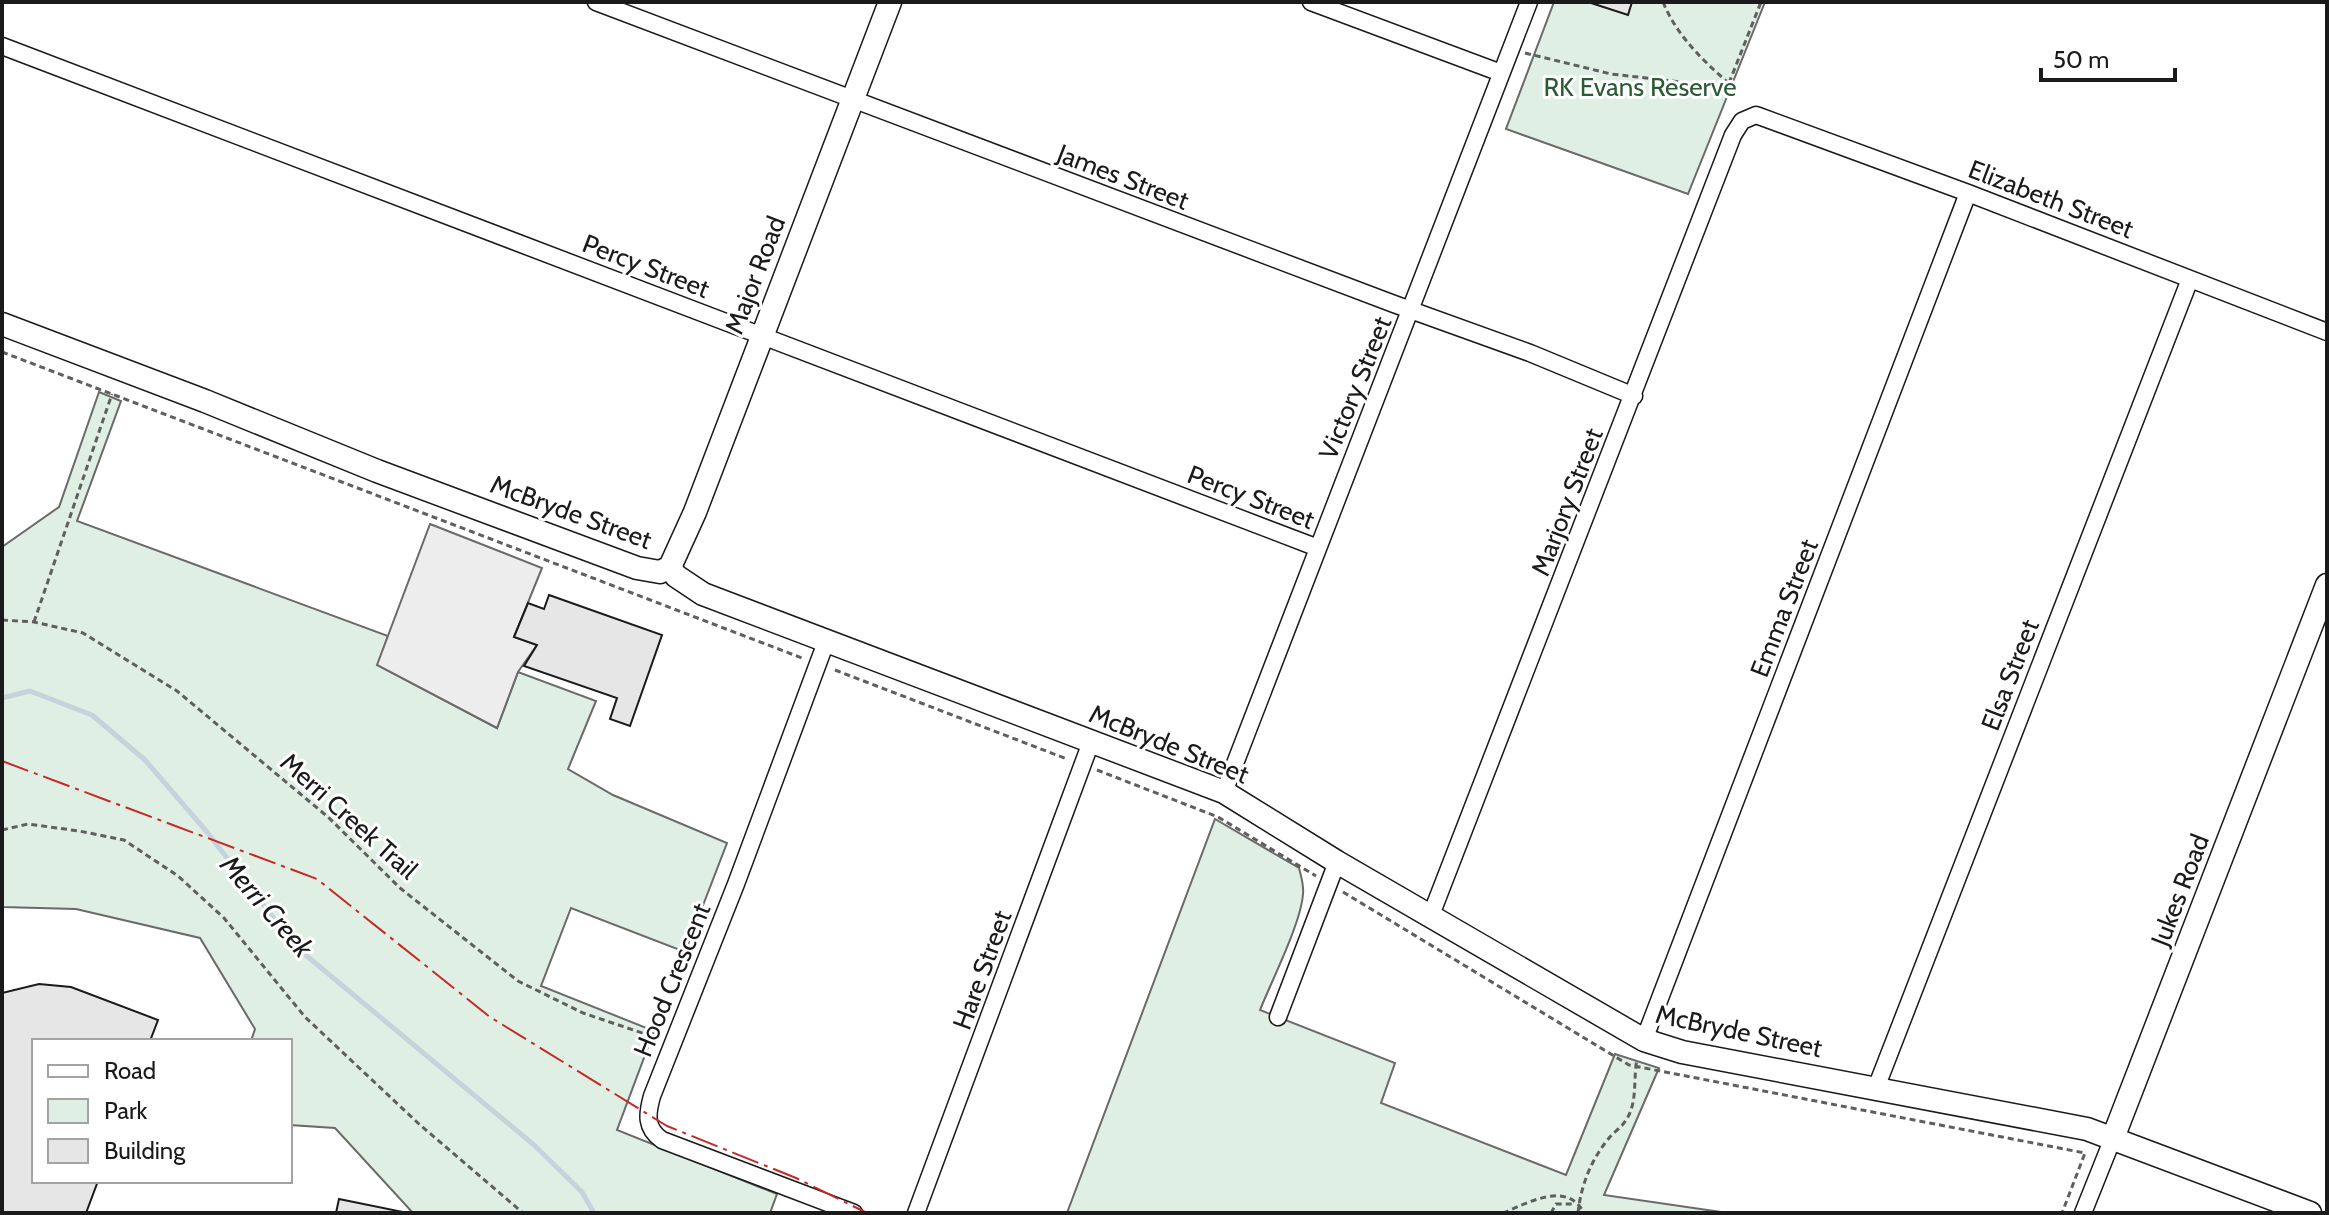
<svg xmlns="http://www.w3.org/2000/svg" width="2329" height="1215" viewBox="0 0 2329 1215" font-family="Cabin,sans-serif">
<rect width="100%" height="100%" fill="#fff"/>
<path fill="#e0efe3" stroke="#6a6a6a" stroke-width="2" d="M1554,2h211l-77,192 -182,-65z
M99,392l22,9 -44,120 311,115 -10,29 119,63 21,-56 78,29 -28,68 45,26 114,48 -42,109 -114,-44 -30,78 113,45 -37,99 160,64 -7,19h-357l-78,-85 -45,-3v-84h-39l4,-12 -55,-91 -124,-29 -74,-2v-360l57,-40z
M1215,819l84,49c2,8 5,17 4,26 -2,29 -31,86 -43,116l135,53 -14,40 185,72 49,-121 44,14 -55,127 124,18h-661z"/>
<path fill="#ededed" stroke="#6a6a6a" stroke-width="2" d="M430,524l112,44 -28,69 23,8 -19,27 -21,56 -120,-63z"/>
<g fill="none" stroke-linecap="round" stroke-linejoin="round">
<path stroke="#c6d2dc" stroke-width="5" d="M2,698l28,-7 62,24 53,45 62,72 89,115 238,198 48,47 12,21"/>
</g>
<path fill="#e6e6e6" stroke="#1a1a1a" stroke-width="2" d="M1588,2h44l-4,13z
M549,595l113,40 -32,91 -20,-7 7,-21 -93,-32 13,-21 -23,-8 14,-34 16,6z
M39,984l32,3 87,33 -8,21h-116v140h64l-12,32h-84v-220z
M339,1199l64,13v1h-67z"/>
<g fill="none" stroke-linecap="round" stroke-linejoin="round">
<defs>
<path id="street" d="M596,2l798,302 136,49 104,43
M1311,2l190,71
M2,46l1316,502
M826,642l-90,242 -84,212c-5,18 -7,32 10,44l192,73
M1224,792l305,-790
M1431,915l302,-780 9,-14 14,-6 212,78 359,139
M1278,1017l59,-155
M1644,1040l324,-847
M1876,1088l314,-809
M916,1213l175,-471
M2083,1213l30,-75"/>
<path id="secondary" d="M2,324l203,77 172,70 260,97 23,4 10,-5 6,9 27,18 521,198 113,70 307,178 38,12 405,77 223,84
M670,567l25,-55 195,-510
M2113,1138l214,-553"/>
</defs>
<use href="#street" stroke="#1a1a1a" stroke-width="19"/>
<use href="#secondary" stroke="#1a1a1a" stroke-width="25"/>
<path stroke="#5f5f5f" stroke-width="3" stroke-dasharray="6 4" stroke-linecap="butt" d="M1663,2c14,34 40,59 68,83
M1525,53l86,21 123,14
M1729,83l32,-81
M2,352l800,306
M2,620l32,2 49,11 94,58 151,126 72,71 118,93 65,32 74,25
M34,622l78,-228
M835,670l232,89
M1097,770l121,47 98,59
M2,830l26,-6 51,7 45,9 54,36 46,42 81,99 114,107 104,89
M1343,892l286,173 456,88 -23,60
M1503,1213c25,-10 64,-33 81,0
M1551,1213l5,-9h19
M1578,1213c3,-28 13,-53 31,-75 5,-6 13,-11 17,-18 12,-17 7,-42 11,-61"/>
<use href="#street" stroke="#fff" stroke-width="16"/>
<use href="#secondary" stroke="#fff" stroke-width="22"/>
<path stroke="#c62828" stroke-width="2" stroke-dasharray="28 6 4 6" stroke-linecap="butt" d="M2,761l315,118 173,138 177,109 129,52 71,35"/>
</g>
<g text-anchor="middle" stroke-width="6" stroke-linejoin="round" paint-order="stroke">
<g font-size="26" fill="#2b5a34" stroke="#fff">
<text x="1640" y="96">RK Evans Reserve</text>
</g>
<g font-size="26" fill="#1a1a1a" stroke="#fff">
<text transform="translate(1123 177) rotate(21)" y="9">James Street</text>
<text transform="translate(2051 199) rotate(21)" y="9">Elizabeth Street</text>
<text transform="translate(646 266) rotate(21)" y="9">Percy Street</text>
<text transform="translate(755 275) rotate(-69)" y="9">Major Road</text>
<text transform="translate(1355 388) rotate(-68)" y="9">Victory Street</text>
<text transform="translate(1251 497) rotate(21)" y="9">Percy Street</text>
<text transform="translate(1567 502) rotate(-69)" y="9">Marjory Street</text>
<text transform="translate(571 512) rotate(20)" y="9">McBryde Street</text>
<text transform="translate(1784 608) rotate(-69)" y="9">Emma Street</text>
<text transform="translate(2010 675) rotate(-69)" y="9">Elsa Street</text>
<text transform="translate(1169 744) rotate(22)" y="9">McBryde Street</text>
<text transform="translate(349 816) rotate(42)" y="9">Merri Creek Trail</text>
<text transform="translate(2180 890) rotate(-69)" y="9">Jukes Road</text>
<text transform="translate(982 970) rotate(-70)" y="9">Hare Street</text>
<text transform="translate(672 980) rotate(-68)" y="9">Hood Crescent</text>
<text transform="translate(1739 1031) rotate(12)" y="9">McBryde Street</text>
</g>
<g font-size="28" font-style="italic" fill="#1a1a1a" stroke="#fff">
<text transform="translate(267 906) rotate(49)" y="10">Merri Creek</text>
</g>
</g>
<rect width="2329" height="1215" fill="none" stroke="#1a1a1a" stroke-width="8"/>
<rect x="32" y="1039" width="260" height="144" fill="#ffffff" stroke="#a3a3a3" stroke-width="2"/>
<rect x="48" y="1065" width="40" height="12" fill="#ffffff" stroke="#a3a3a3" stroke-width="2"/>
<text x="104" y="1079" font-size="24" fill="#1a1a1a">Road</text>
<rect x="48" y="1099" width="40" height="24" fill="#e0efe3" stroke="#a3a3a3" stroke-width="2"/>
<text x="104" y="1119" font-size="24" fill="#1a1a1a">Park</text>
<rect x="48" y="1139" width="40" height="24" fill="#e6e6e6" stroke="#a3a3a3" stroke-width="2"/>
<text x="104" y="1159" font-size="24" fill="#1a1a1a">Building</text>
<path d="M2041 68v12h134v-12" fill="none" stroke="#1a1a1a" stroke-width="4"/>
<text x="2053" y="68" font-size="24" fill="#1a1a1a" stroke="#ffffff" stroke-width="6" paint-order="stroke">50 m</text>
</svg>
